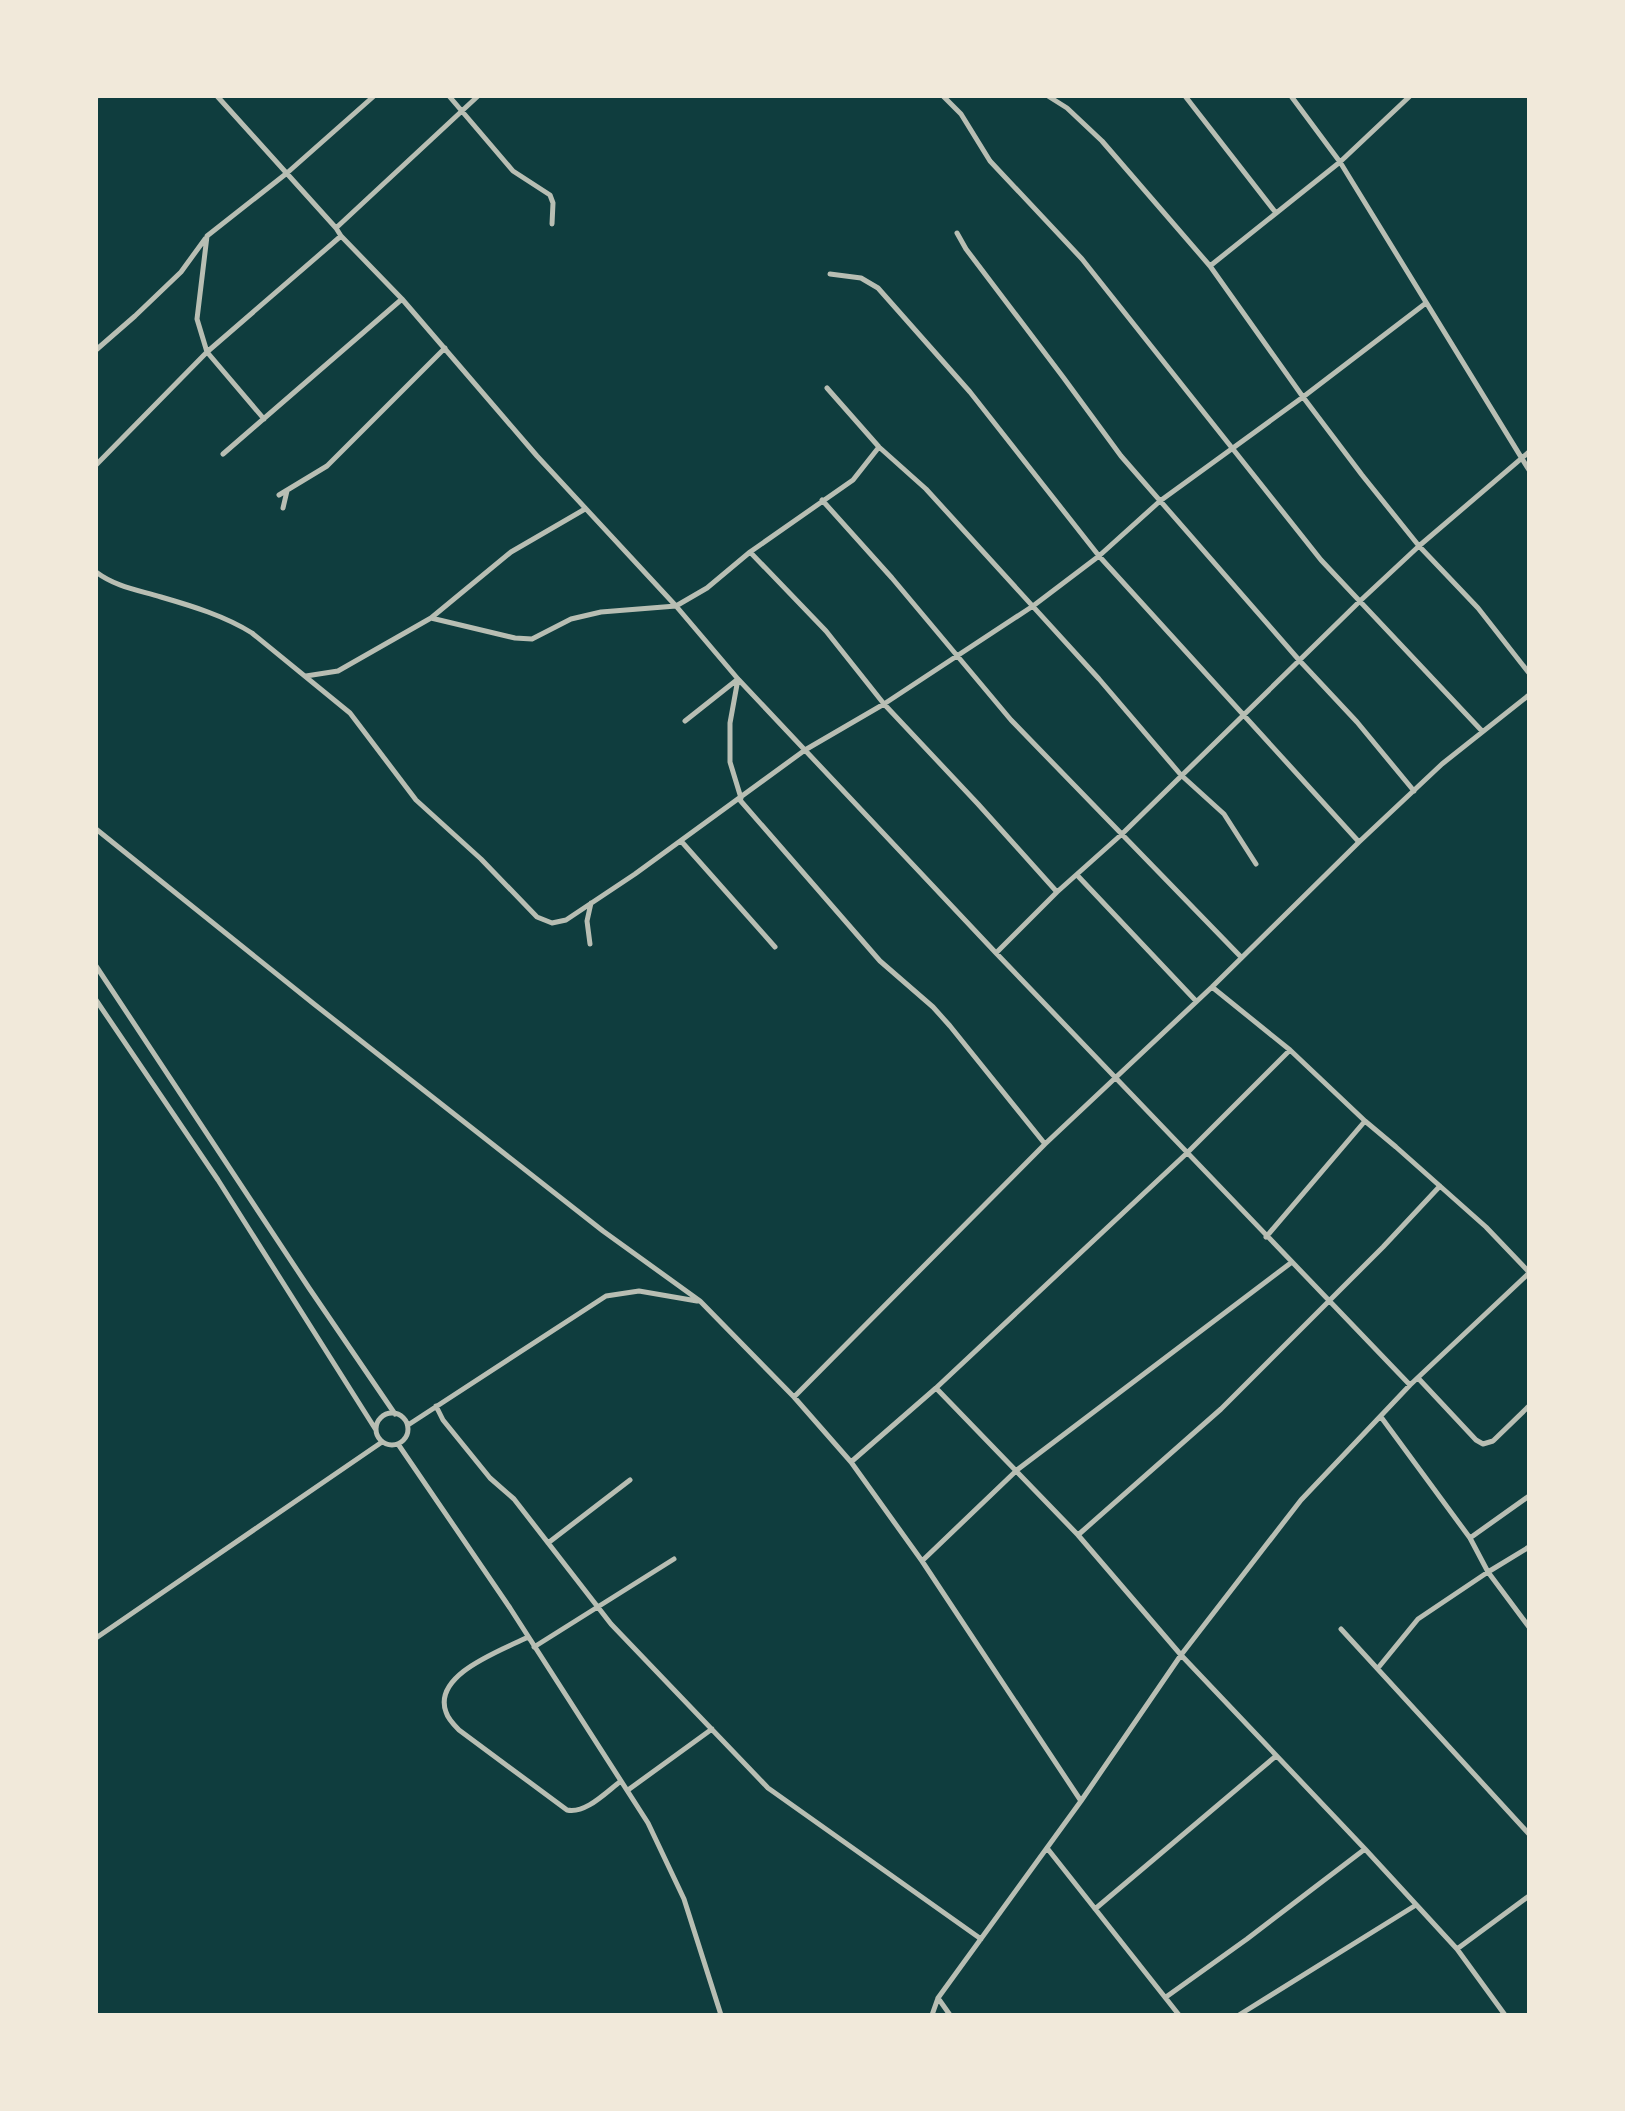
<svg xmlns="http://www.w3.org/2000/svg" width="1625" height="2111" viewBox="0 0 1625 2111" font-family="Lora,serif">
<rect width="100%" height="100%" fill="#0f3d3e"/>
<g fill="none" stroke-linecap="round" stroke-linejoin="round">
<path stroke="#b8beb3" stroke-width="5" d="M217,96l119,132 5,8 61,63 135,157 139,150 62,73 258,274 414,432
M449,96l64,75 37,24 3,8 -1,21
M943,96l18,18 29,47 92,98 239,301 161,171
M1048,96l19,12 35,33 108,125 93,131 59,78 57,71 59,62 51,65
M1185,96l91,117
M1291,96l49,66 189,308
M96,97v-1
M336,228l142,-132
M957,233l9,16 97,128 58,79 178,204 58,62 57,69
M1210,266l130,-104 70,-66
M830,274l31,4 17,10 92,104 129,164 260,286
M96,350l39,-34 46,-44 24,-33
M827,388l52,59 47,42 173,190 82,96 43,39 32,50
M264,419l-57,-67 -10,-33 10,-83 80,-63 87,-77
M223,454l179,-155
M96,465l111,-113 134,-116
M279,495l48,-29 118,-118
M822,500l70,78 119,142 230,237
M283,508l4,-17
M750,552l76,79 58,73 94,100 79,88
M96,572c20,15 42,18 65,25 31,9 64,19 91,36l98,80 66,87 65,59 56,58 15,6 14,-3 69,-46 170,-124 79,-46 149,-98 66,-50 61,-55 143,-104 123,-94
M431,618l84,20 17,1 39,-20 30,-7 75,-6 31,-18 43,-36 103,-72 26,-33
M306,676l32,-5 93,-53 80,-66 74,-43
M738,679l-8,44v39l11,36
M685,721l53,-42
M739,799l141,162 53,46 17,19 95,118
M96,829l218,175 289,227 97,70 94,96 57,65 71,99 159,240
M681,841l94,106
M1077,875l119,126
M590,944l-3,-23 4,-18
M996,953l61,-61 65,-58 238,-233 59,-55 110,-94
M96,966l213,322 86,126
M1212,987l78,63 75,71 31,26 90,80 43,45
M96,1000l122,180 158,250
M1266,1237l99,-116
M1418,1378l58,62 7,4 10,-3 36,-35
M936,1388l142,147 103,120 184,194 -118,90 -81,58
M794,1397l251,-253 167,-157 147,-145 83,-78 87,-69
M436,1406l7,14 47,58 24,21 97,125 157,164 213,151
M376 1429a16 16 0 1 1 32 0a16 16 0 1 1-32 0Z
M1381,1417l89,121 18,34 41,55
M408,1425l198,-129 33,-5 58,10
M398,1444l112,164 138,215 36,76 37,116
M851,1462l85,-74 251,-235 103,-103
M1078,1535l143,-126 162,-162 57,-61
M1470,1538l59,-42
M548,1543l82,-63
M922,1561l95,-91 275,-208
M1341,1629l188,205
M528,1637c-25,13 -96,37 -82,75 2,7 8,13 13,18l108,80c19,4 39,-18 54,-29
M96,1638l286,-196
M534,1647l140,-88
M1378,1668l40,-49 70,-47 41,-25
M628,1790l84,-61
M1047,1848l132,167
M1365,1849l92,100 48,66
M1095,1909l181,-153
M1457,1949l72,-53
M938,1998l12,17
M932,2015l6,-17 143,-197 100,-146 120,-155 109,-115 119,-112
M1239,2015l177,-110"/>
</g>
<rect width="1625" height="2111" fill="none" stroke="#f1e9da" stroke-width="196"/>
</svg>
